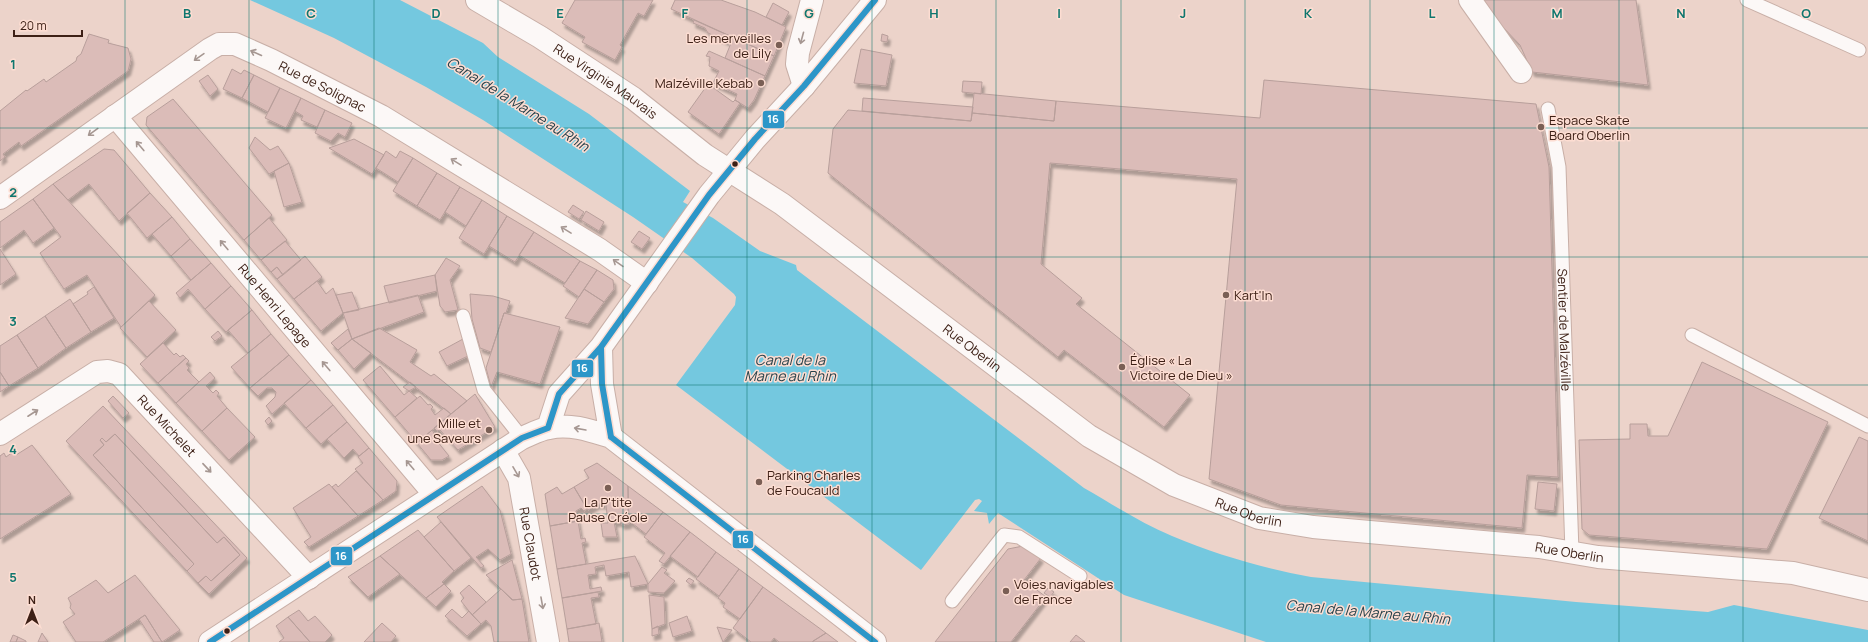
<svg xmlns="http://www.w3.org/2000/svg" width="1868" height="642" viewBox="0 0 1868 642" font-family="Manrope,sans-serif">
<defs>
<filter id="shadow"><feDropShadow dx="2.5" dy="4.5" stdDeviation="1" flood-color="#0004"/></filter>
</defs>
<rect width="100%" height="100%" fill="#ecd3ca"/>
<path fill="#74c8df" d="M250,0h150l83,43 15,14 91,57 101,77 -7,11 30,16 47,33 36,14 1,5 287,218c28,16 57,35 88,48 45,19 91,32 139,41l265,25 132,10 26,-7 134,25v12h-602l-142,-47 -126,-82 -9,11 -2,-11 -13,-2 8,-10 -3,-2 -4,1 -54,70 -245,-185 59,-80 1,-8 -2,-3 -42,-36 -59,-41 -150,-97 -57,-33 -92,-49z"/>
<path fill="#dbbcb8" stroke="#b89f9b" filter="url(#shadow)" d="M575,0h78l-9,16 -6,-3 -18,32 2,2 -7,13 -33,-18 3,-5 -23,-14z
M675,0h46l34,12 31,15 -12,29 -103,-47z
M1477,0h159l12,85 -116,-13 -12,-27z
M773,3l16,9 -7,13 -16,-8z
M694,20l80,36 -9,20 -40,-18 6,-15 -23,-10 -3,-5 -12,-5z
M89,34l20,6 -1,3 20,5 3,11 -3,12 -107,75 -2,-4 -16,12 2,3 -5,4v-50l26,-21 1,1 17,-12 2,3 30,-21 1,-4 4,-3z
M882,34l6,2 -1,6 -6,-1z
M861,49l31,6 -6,31 -32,-3z
M709,51l56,25 -11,24 -6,8 -13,-8 2,-6 -24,-11 6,-12 -10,-5 1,-9 -4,-1z
M232,69l9,5 3,-4 10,5 -12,23 -19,-9z
M208,75l10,14 -8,7 -11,-15z
M254,75l26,13 -12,24 -26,-14z
M1264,80l272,24 13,63 9,310 -31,-2 -5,53 -241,-23 -72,-26 28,-300 -187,-16 -9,101 41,34 -6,6 114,91 -26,32 -100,-77 -6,7 -230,-184 5,-44 15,-19 123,11 1,-8 82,8 2,-20 204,17z
M963,81l19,1 -1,12 -19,-2z
M708,84l25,18 2,-2 5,3 -21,31 -31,-22z
M280,88l21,10 -15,30 -21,-10z
M974,93l82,8 -2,20 -82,-8z
M301,98l24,12 -8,17 -16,-7 2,-4 -8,-5z
M863,98l110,9 -2,14 -109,-10z
M173,99l99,116 -28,25 -98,-115 1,-8z
M325,110l27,13 -7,14 -7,-4 -7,8 -16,-8z
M255,137l15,13 8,-4 11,17 -20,11 -20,-26z
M354,139l30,16 -12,19 -43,-26z
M104,149l10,1 36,43 -31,28 -30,-37 -21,16 -15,-16z
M386,151l10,7 4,-7 13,7 -15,24 -22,-14z
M413,158l24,15 -20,33 -24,-15z
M289,163l13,39 -18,5 -10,-36z
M437,173l23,14 -20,33 -23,-14z
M53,184l102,111 -34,32 -34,-52 -23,14 -24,-36 21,-16 -28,-38z
M460,187l22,13 -16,26 -21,-14z
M150,193l22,24 -25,21 -20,-25z
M33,199l21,29 -21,15 -9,-13 -24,18v-26z
M482,200l25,16 -23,38 -25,-16z
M573,205l11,7 -5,7 -11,-7z
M586,211l18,11 -5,9 -18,-11z
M507,216l27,16 -19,30 -26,-16z
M172,217l18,22 -19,17 -19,-22z
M269,218l18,22 -26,20 -17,-20z
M639,231l11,7 -8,11 -11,-7z
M534,232l46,29 -15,22 -46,-28z
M190,239l21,24 -20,17 -20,-24z
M285,241l16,19 -18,15 -6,-8 -6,5 -10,-12z
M0,249l16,25 -16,11z
M305,256l17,21 -28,22 -17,-20z
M446,258l14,8 -10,14 8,30 -13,2 -5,-6 -5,-31z
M580,261l17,9 -18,27 -16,-11z
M211,263l20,23 -26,23 -17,-20 -8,9 -4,-5z
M277,267l6,8 -6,4 -6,-7z
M597,270l16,10 1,9 -10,13 -20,-13z
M435,275l2,16 -48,12 -5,-17z
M317,281l9,13 7,-6 10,25 -22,18 -27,-32z
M231,286l21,24 -26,22 -21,-23z
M94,287l20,31 -23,14 -18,-28 15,-10 -1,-2z
M584,289l20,13 -16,22 -23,-6z
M352,292l7,18 -16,3 -7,-18z
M470,294l23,2 17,5 -4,12h-2l-13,39 -11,-4 -8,-29z
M418,295l6,17 -72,27 -9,-26z
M70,299l21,33 -25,16 -21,-32z
M149,301l27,29 -29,27 -27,-29z
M252,310l19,24 -23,19 -20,-23z
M504,313l56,14 -20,57 -43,-12 -6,15 -5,-19z
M45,316l21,32 -28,20 -21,-33z
M379,328l38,22 -7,12 21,14 3,-2 33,27 -16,13 -99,-75z
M348,329l4,10 -14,11 -7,-7z
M218,331l4,5 -7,5 -4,-4z
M271,334l18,21 -39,33 -19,-21z
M17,335l21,33 -29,18 -9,-14v-26z
M352,339l19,14 -17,16 -16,-19z
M463,339l5,17 -21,10 -8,-14z
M163,343l11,12 2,-2 4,4 3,-2 3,3 -28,25 -18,-19z
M289,355l22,25 -39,34 -6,-8 9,-9 1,-5 -4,-4h-5l-9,8 -8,-8z
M186,358l3,3 -3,3 3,4 -2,2 12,12 -23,21 -18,-20z
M1702,362l126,60 -61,127 -178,-14 -7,-6 -3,-89 51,-1v-15h17l1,12h20z
M380,366l24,29 5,-4 8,7 -22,19 -32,-37z
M0,372l9,14 -9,6z
M210,372l5,6 -9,8 7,7 3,-3 3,3 -2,3 10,12 -25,23 -26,-28z
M311,380l22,25 -27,23 -22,-25z
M410,382l6,5 -7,4 -6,-4z
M475,394l20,33 -37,23 -18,-20 -3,1 -3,-3z
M113,396l16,17 -6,5 -15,-17z
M420,396l8,9 2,-1 3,3 -2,2 4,6 9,-7 7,6 -34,29 -22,-26z
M333,405l14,17 -26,22 -15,-16z
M103,406l144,152 -38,36 -11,-11 8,-7 5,5 29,-26 -16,-18 -7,6 -102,-109 -9,8 -4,-4 -2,2 4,5 -11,10 101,109 -7,7 -121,-130z
M227,408l28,29 -26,23 -27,-29z
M269,417l3,4 -4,4 -3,-4z
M347,422l22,26 -10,8 -6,-7 -9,9 -17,-19z
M432,430l2,3 -1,3 16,20 -7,4h-11l-14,-17z
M115,434l102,109 7,-6 16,18 -29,26 -5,-5 -8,7 -11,-12 7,-7 -101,-109 11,-10 -4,-5 2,-2 4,4z
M1859,437l9,4v100l-49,-23z
M32,445l39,49 -71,45v-83l4,-3 2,4 7,-5 3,3z
M369,448l28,33 -1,10 -13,9 -28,-31 8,-6 -5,-6z
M597,463l31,23 1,38 -7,1 -1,-3h-7l3,15h-14l-2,-14h7l-2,-18 -8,-1 -10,6 -14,-23 15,-9 -5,-8z
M356,471l27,29 -25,16 -26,-29 4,-3 2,3z
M1538,482l19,2 -3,27 -19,-2z
M329,484l29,32 -49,31 -5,-5 7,-5 -18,-29z
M482,486l18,24 11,44 -11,6 -12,-11 -12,8 8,9 -3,2 -44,-51z
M628,486l35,26 -17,22 -18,-14z
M557,487l5,7 12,-7 13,22 -3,2 -3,-3 -5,3 2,10 -28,5 -5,-32z
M663,512l27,20 -26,32 -5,-3 6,-8 -21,-16z
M578,521l3,18 4,-1 1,4 -4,1 4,21 -29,5 -7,-43z
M441,522l30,36 -17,13 -30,-34z
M418,530l36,41 -12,11 2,2 -18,14 -46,-42z
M690,532l26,20 -18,25 -28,-21z
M1023,546l18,12 -17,22 22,17 -35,45h-76l73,-93z
M716,552l23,17 -20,27 -23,-17z
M380,556l20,18 -32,23 -20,-20z
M635,556l13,28 -17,3 -2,-15 -23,4 -2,-11 -9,2 1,7 -8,1 2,14 11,-2 1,4 -40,7 -5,-29z
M512,560l10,39 -9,1 -27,-25z
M662,567l5,3 -3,3 11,8 -11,12 -16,-1v-8z
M739,569l24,18 -23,32 -17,-12 2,-4 -7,-5z
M135,575l45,55 -18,12 -17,-27 -42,27h-27l-13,-20 12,-8 -5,-6 1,-4 -3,-6 28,-18 12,13z
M689,578l5,3 -3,4 -5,-4z
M444,584l7,7 -15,16 -10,-9z
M469,585l17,17 -14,13 -11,-14 3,-3 -4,-5z
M763,587l63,46 -14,9h-33l-5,-4 -3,4h-20l-18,-14z
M1048,588l6,4 -4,5 -6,-4z
M501,589l11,11 10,-1 7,43h-35l-3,-16 -5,-6 -5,4 -9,-9z
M598,592l1,5 -8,1 5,26 -29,5 -5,-31z
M649,595l15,2 1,27 -13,5z
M452,609l10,9 7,-7 12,13 -14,12 -22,-20z
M299,610l9,11 7,-5 17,19 -7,7h-15l-22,-25z
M145,615l17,27h-8l-15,-23z
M687,616l5,15 -19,6 -4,-14z
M288,617l22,25h-31l5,-4 -8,-12z
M382,623l14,13 -5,6h-27z
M599,623l3,19h-33l-2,-13z
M658,626l1,8 -7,2v-7z
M717,627l15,3 -9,12z
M42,633l6,9h-10z
M826,633l12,9h-25v-1z
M13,635l5,2 -2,5h-6z
M1076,635l9,7h-15z
M18,637l8,4v1h-10z"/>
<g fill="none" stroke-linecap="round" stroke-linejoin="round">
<defs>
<g id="service">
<path d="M1747,0l112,50"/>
<path id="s1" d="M1548,109l11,58 13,385"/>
<path d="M463,316l21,74 38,48"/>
<path d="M1692,335l176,91"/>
<path d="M952,601l52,-66 15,2 61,39"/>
</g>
<g id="minor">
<path d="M1470,0l51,72"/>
<path d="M804,86l-7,-22 1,-11 14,-53"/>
<path id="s2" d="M115,116l320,379"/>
<path id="s3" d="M0,198l210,-149 9,-5h16l36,16 110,56 219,134 47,33"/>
<path id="s4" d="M0,434l97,-62 11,-1 11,3 190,204"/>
<path id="s5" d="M503,450l16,28 29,164"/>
</g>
<g id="tertiary">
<path id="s6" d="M477,0l63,37 93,61 72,57 77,49 307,232 85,49 85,33 54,9 226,20 59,10 195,16 75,17"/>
</g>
<path id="secondary" d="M601,347l1,37 9,53
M548,428l11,-34 42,-47 108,-152 46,-56 49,-53 71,-86
M210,642l312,-204c8,-3 18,-9 27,-10 21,-5 43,3 62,9l264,205"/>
</defs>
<use href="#service" stroke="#c8afa7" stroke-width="15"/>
<use href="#minor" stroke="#c8afa7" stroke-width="24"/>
<use href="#tertiary" stroke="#c8afa7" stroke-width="24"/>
<use href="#secondary" stroke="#c8afa7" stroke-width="24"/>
<use href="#service" stroke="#fcf8f7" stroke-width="13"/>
<use href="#minor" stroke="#fcf8f7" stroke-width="22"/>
<use href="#tertiary" stroke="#fcf8f7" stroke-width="22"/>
<use href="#secondary" stroke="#fcf8f7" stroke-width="22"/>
<defs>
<path id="bus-1" d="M611,437l-9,-53 -1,-37 12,-17
M611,437l264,205
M210,642l312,-204 26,-10 11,-34 42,-47 108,-152 46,-56 49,-53 71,-86"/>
</defs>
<use href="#bus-1" stroke="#fdddd2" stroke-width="9"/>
<use href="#bus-1" stroke="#2d96c8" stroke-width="6"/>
</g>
<defs><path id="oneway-shaft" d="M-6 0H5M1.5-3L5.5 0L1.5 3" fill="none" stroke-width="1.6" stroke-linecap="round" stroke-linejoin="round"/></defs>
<g stroke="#a69792">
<use href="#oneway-shaft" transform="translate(802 38) rotate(105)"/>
<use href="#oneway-shaft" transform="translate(256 53) rotate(-156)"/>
<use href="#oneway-shaft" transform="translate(199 57) rotate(145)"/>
<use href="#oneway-shaft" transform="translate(93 132) rotate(144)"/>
<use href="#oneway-shaft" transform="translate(140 146) rotate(-130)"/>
<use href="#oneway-shaft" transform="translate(456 162) rotate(-148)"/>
<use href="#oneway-shaft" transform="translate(566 230) rotate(-148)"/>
<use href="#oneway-shaft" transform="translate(224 245) rotate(-130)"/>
<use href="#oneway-shaft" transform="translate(618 263) rotate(-145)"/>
<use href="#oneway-shaft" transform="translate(326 366) rotate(-130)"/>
<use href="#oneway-shaft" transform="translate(33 413) rotate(-33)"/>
<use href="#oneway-shaft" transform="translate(580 429) rotate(-170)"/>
<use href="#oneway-shaft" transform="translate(410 465) rotate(-130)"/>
<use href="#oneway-shaft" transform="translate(207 468) rotate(47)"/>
<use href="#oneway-shaft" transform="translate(516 472) rotate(60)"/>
<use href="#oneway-shaft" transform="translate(542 603) rotate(80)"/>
</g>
<path fill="none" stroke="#0f766e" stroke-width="1" stroke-opacity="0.55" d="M125,0v642M249,0v642M374,0v642M498,0v642M623,0v642M747,0v642M872,0v642M996,0v642M1121,0v642M1245,0v642M1370,0v642M1494,0v642M1619,0v642M1743,0v642M0,128h1868M0,257h1868M0,385h1868M0,514h1868"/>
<g fill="#7a5f55" stroke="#fdddd2" stroke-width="1.5">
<circle cx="779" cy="45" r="4"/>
<circle cx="761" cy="83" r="4"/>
<circle cx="1541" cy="127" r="4"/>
<circle cx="1226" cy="295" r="4"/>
<circle cx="1122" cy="367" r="4"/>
<circle cx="489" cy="430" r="4"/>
<circle cx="759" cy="482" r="4"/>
<circle cx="608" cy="488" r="4"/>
<circle cx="1006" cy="591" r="4"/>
</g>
<g fill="#3d2016" stroke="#fdddd2" stroke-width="1.5">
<circle cx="735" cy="164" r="3.5"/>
<circle cx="227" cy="631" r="3.5"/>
</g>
<g text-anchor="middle" stroke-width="3" stroke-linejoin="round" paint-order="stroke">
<g font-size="13" fill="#3d2016" stroke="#fdddd2" text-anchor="start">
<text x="771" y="43" text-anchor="end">Les merveilles<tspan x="771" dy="15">de Lily</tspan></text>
<text x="753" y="88" text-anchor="end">Malzéville Kebab</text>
<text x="1549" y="125">Espace Skate<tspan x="1549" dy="15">Board Oberlin</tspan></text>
<text x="1234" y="300">Kart'In</text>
<text x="1130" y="365">Église « La<tspan x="1130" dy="15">Victoire de Dieu »</tspan></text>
<text x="481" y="428" text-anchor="end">Mille et<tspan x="481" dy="15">une Saveurs</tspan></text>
<text x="767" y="480">Parking Charles<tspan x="767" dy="15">de Foucauld</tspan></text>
<text x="608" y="507" text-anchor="middle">La P'tite<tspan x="608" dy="15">Pause Créole</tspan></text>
<text x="1014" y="589">Voies navigables<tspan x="1014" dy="15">de France</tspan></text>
</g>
<g font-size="13" fill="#3d2016" stroke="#fdddd2">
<text dy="5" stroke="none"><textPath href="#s6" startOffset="152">Rue Virginie Mauvais</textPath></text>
<text dy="5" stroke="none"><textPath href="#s3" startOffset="381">Rue de Solignac</textPath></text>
<text dy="5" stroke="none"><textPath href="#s2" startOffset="248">Rue Henri Lepage</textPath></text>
<text dy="5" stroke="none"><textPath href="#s1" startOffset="222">Sentier de Malzéville</textPath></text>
<text dy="5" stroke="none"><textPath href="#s6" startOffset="606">Rue Oberlin</textPath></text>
<text dy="5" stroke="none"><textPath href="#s4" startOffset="208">Rue Michelet</textPath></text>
<text dy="5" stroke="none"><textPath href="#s6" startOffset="930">Rue Oberlin</textPath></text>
<text dy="5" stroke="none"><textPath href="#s5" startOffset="99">Rue Claudot</textPath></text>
<text dy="5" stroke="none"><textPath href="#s6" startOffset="1254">Rue Oberlin</textPath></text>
</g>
<g font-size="14" font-style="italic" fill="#27424b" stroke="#fdddd2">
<text transform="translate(518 104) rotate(32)" y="5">Canal de la Marne au Rhin</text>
<text x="790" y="365">Canal de la<tspan x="790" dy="16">Marne au Rhin</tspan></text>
<text transform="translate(1368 612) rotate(5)" y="5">Canal de la Marne au Rhin</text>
</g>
</g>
<g font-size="13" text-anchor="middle" font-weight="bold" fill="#0f766e" stroke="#fdddd2" stroke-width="3" stroke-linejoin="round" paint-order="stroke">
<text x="187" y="18">B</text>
<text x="311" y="18">C</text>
<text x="436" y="18">D</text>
<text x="560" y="18">E</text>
<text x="685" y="18">F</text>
<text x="809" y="18">G</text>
<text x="934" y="18">H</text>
<text x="1059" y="18">I</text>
<text x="1183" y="18">J</text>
<text x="1308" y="18">K</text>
<text x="1432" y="18">L</text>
<text x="1557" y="18">M</text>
<text x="1681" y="18">N</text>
<text x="1806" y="18">O</text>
<text x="13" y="69">1</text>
<text x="13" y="197">2</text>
<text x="13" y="326">3</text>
<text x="13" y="454">4</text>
<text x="13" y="582">5</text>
</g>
<g stroke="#fdddd2" stroke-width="1.5">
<rect x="762" y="110" width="23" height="19" rx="4" fill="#2d96c8"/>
<rect x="571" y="359" width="23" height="19" rx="4" fill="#2d96c8"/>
<rect x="732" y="530" width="22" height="19" rx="4" fill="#2d96c8"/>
<rect x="330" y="546" width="23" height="20" rx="4" fill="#2d96c8"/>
</g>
<g font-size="11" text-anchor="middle" font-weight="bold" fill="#fff">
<text x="773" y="123">16</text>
<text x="582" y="372">16</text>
<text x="743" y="543">16</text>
<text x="341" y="560">16</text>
</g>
<g transform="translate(32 610)" stroke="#fdddd2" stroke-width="3" paint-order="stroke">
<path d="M0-3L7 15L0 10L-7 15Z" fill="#3d2016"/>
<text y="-6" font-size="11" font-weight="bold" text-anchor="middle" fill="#3d2016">N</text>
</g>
<path d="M14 30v6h68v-6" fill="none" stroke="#3d2016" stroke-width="2"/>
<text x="20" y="30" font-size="12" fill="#3d2016" stroke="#fdddd2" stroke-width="3" paint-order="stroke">20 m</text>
</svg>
